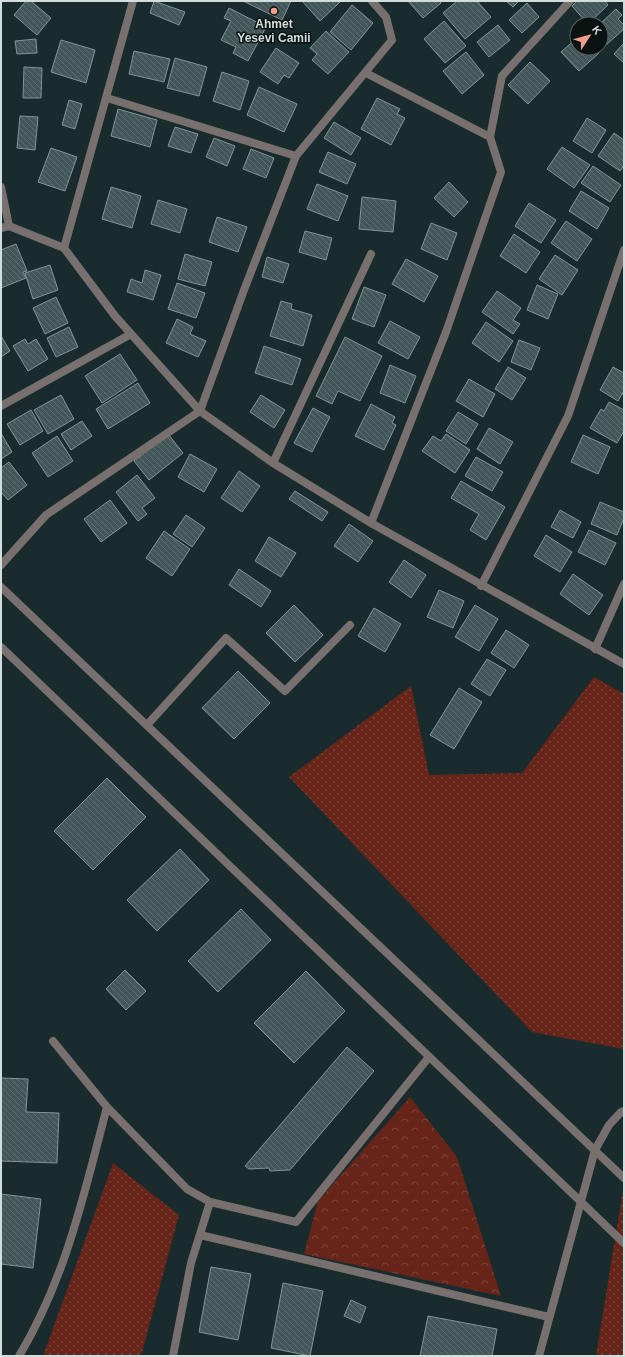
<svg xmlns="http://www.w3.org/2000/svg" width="625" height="1357" viewBox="0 0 625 1357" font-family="Helvetica,sans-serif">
<defs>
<pattern id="grass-dots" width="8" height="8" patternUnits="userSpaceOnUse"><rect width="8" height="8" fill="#672519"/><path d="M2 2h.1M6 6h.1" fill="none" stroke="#7c443a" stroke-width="1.8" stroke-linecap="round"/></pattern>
<pattern id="forest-crowns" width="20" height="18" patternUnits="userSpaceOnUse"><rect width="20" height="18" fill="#672519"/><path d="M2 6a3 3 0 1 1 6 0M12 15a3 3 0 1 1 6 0" fill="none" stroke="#7c443a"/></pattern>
<pattern id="building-back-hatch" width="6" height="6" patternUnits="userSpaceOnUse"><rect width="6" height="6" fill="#435658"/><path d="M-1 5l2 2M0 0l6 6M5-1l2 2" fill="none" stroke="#5d6e70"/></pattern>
</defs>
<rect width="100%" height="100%" fill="#192b2c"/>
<path fill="url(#grass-dots)" d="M594,677l30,17v355l-92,-17 -243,-255 122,-91 18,89 93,-2z
M113,1163l66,52 -38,141h-98z
M624,1184v172h-28z"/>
<path fill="url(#forest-crowns)" d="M410,1097l47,60 44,139 -197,-42 14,-53z"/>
<path fill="url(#building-back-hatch)" stroke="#819698" d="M26,1h5l20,17 -14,17 -23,-20z
M154,1l31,11 -6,13 -29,-12z
M243,1h48l-9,19z
M302,1h39l-21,20z
M408,1h32l1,2 -18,15z
M457,1h20l14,16 -26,22 -22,-26z
M506,1h13l-6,6z
M577,1h28l3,4 -20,19 -16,-18z
M527,3l12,14 -17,16 -13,-13z
M352,5l21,18 -22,27 -21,-18z
M229,8l37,19 -18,34 -15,-8 3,-6 -15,-7 10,-19 -7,-3z
M616,9l6,6 -4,4 6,6v4l-18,16 -5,-6 -1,-15z
M444,21l22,25 -21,17 -21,-24z
M498,25l12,15 -21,17 -12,-15z
M326,31l23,21 -21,22 -16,-14 5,-6 -7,-6z
M577,38v10h18l4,5 -20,18 -18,-19z
M36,39l1,14 -20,1 -2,-13z
M61,40l34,10 -9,33 -35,-11z
M624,43v20l-10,-9z
M276,48l23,15 -10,15 -5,-3 -6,9 -18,-12z
M134,51l36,8 -6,23 -35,-8z
M466,52l18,23 -22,19 -19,-23z
M175,58l32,9 -8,29 -32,-8z
M530,62l20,19 -22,23 -20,-19z
M24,67l18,1 -1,30h-18z
M222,72l27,9 -9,29 -27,-9z
M259,87l38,17 -13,28 -37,-17z
M377,98l23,11 -3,5 8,4 -14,27 -30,-16z
M69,100l13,4 -7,25 -13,-4z
M118,109l39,11 -7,27 -39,-11z
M20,116l18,1 -3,33 -18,-2z
M587,118l19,12 -14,23 -19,-12z
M334,122l27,16 -10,17 -27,-17z
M175,127l23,7 -7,19 -23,-7z
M614,133l10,7v25l-4,6 -22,-15z
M214,138l21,8 -8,20 -21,-9z
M562,147l28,18 -16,23 -27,-19z
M51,148l26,9 -12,34 -27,-9z
M251,149l23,9 -8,20 -23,-9z
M328,152l28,12 -9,20 -28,-12z
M593,166l28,19 -11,17 -29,-19z
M449,182l19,20 -14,15 -20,-19z
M317,184l31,12 -10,25 -31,-12z
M111,187l30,9 -9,32 -30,-9z
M581,191l28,17 -12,21 -28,-18z
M362,197l34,4 -3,31 -34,-3z
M158,200l29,9 -7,24 -29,-9z
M529,203l27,17 -15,23 -26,-17z
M217,217l30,10 -9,25 -29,-10z
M566,221l26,18 -15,22 -26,-18z
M431,223l26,10 -10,27 -26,-11z
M305,231l27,7 -6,22 -27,-8z
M514,234l26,18 -14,21 -26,-17z
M16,244l11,27 -4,1 3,6 -25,10v-38z
M185,254l27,8 -7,24 -27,-7z
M555,255l23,15 -16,25 -23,-16z
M267,257l22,7 -6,19 -21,-6z
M406,259l32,17 -14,26 -32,-18z
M50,265l8,25 -25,9 -8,-26z
M145,270l16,5 -8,25 -26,-8 4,-13 11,4z
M177,283l28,10 -9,25 -28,-9z
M537,285l21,9 -10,25 -21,-9z
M364,287l22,8 -12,32 -22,-8z
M497,291l24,17 -8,12 7,4 -7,10 -31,-22z
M56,297l12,26 -23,11 -12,-26z
M281,301l11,3 -1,5 21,6 -9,31 -33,-10z
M177,319l16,8 -3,7 16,7 -8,16 -32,-14z
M390,321l30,16 -12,22 -30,-16z
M486,322l27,19 -14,21 -27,-19z
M69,327l9,20 -22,10 -9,-19z
M1,336l9,15 -9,6z
M345,337l37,19 -22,45 -22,-10 -6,13 -16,-8z
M25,339l3,5 8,-5 12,20 -20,12 -15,-25z
M519,340l21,8 -9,22 -20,-8z
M264,346l37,13 -9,26 -37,-12z
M120,354l17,26 -35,23 -17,-27z
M390,365l26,11 -11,27 -25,-10z
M508,367l18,11 -14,22 -17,-11z
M613,367l11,6v18l-6,10 -18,-11z
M469,379l26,15 -12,23 -27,-16z
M138,383l12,20 -42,26 -12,-20z
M61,395l13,24 -26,15 -14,-24z
M261,395l24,15 -11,18 -24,-16z
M609,402l15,8v21l-7,12 -27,-15 11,-19 3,2z
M371,404l24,13 -3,6 4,2 -12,25 -29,-14z
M313,408l17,9 -18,35 -18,-9z
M31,410l12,21 -23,14 -13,-21z
M458,412l20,12 -12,20 -20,-13z
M82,421l10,15 -21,14 -10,-16z
M489,428l24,14 -13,22 -23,-15z
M1,433l11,19 -11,7z
M168,434l15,19 -34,27 -15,-19z
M446,434l24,16 -15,23 -33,-22 11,-15 8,5z
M583,435l27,12 -12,27 -27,-12z
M57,436l16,25 -25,16 -16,-24z
M190,454l27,15 -13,23 -26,-15z
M476,457l27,15 -11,19 -27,-15z
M9,462l18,23 -19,15 -7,-8v-24z
M239,471l21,15 -18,26 -21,-14z
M137,475l18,23 -13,10 5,6 -9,7 -22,-29z
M461,481l44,26 -19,33 -16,-10 9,-16 -28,-16z
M295,491l33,21 -6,9 -33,-22z
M110,500l17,23 -26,19 -17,-23z
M600,502l24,10v6l-7,17 -26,-11z
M560,510l21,12 -8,16 -22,-11z
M186,515l19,13 -13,19 -19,-13z
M349,524l24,17 -15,21 -24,-16z
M589,530l27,13 -11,22 -27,-13z
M164,531l26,18 -18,27 -26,-18z
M546,535l26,17 -12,20 -26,-16z
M269,537l27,16 -15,24 -26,-16z
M404,560l22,15 -15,23 -22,-16z
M239,569l32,22 -10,16 -32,-22z
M573,574l30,21 -14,20 -29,-21z
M439,590l25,11 -11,27 -26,-11z
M294,605l29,30 -28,27 -29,-29z
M475,605l23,14 -19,32 -24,-14z
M374,608l27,16 -16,28 -27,-16z
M506,630l23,15 -15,23 -23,-15z
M487,659l19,11 -16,26 -19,-12z
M238,671l32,32 -36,36 -32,-31z
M459,688l23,14 -28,47 -24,-14z
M107,778l39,39 -53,53 -39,-39z
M180,849l29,31 -52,51 -30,-31z
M241,909l30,31 -53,52 -30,-31z
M125,970l21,21 -20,19 -20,-21z
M306,971l39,40 -51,52 -40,-40z
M347,1047l27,24 -84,99 -20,1 -1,-3 -20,1 -4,-3z
M1,1078l27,1 -2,33 33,1 -2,50 -56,-2z
M1,1194l40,5 -8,69 -32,-4z
M211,1267l40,7 -13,66 -39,-8z
M283,1283l40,8 -13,65 -39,-8z
M351,1300l15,7 -6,16 -16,-7z
M428,1316l69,13 -5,27h-72z"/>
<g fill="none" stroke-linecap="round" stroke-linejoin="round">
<path stroke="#78706e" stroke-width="8" d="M147,725l79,-87 59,53 65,-66"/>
<path stroke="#78706e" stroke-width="8" d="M366,73l124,64
M107,98l189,58
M1,187l8,39
M1,228l8,-2 55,22 51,68 85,95 73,52 98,60 253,141
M64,248l69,-247
M1,406l130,-72
M273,463l98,-209
M371,523l75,-191 55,-160 -11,-35 12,-61 68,-75
M1,565l45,-50 154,-104 44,-121 52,-134 96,-116 -6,-23 -14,-16
M481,586l87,-170 56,-166
M1,587l623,591
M1,647l623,596
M595,649l29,-65
M53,1041l54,66 80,82 23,13 86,20 133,-165
M200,1235l349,82
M19,1356c47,-78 65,-162 88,-249
M173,1356l18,-93 19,-61"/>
<path stroke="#78706e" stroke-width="8" d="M539,1356l56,-206 14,-25 12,-13 3,-1"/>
</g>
<circle fill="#f49d8b" stroke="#0a1212" stroke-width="1.5" cx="274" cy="11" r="4"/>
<g text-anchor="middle" stroke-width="3" stroke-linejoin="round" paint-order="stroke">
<g font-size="12" font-weight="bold" fill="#d2ddde" stroke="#0a1212">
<text x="274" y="28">Ahmet<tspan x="274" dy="14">Yesevi Camii</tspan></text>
</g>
</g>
<rect width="625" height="1357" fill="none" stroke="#d2ddde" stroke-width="4"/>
<g transform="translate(589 36) rotate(54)"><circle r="19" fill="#0a1212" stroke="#5a6364"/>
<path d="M0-3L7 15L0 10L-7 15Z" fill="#f49d8b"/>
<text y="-6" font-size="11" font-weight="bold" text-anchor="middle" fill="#d2ddde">K</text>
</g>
</svg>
